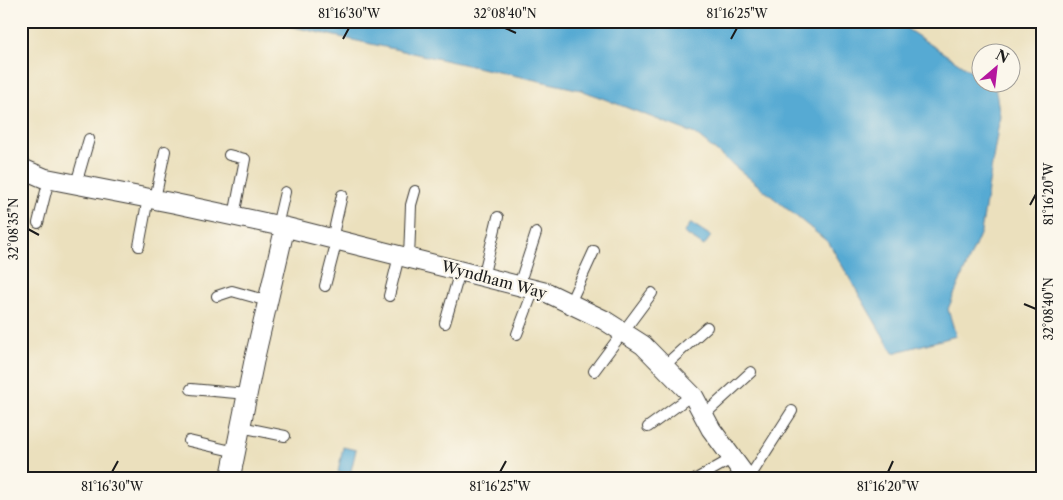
<svg xmlns="http://www.w3.org/2000/svg" width="1063" height="500" viewBox="0 0 1063 500" font-family="'Libre Caslon Text',serif">
<rect width="100%" height="100%" fill="#fbf7ec"/>
<filter id="ink" filterUnits="userSpaceOnUse"><feTurbulence type="fractalNoise" baseFrequency=".02" numOctaves="2"/><feDisplacementMap in="SourceGraphic" scale="10" xChannelSelector="R" yChannelSelector="G"/><feConvolveMatrix kernelMatrix="1 2 1 2 8 2 1 2 1" color-interpolation-filters="sRGB"/></filter>
<filter id="wash" filterUnits="userSpaceOnUse"><feTurbulence type="fractalNoise" baseFrequency=".0096" numOctaves="4" result="noise"/><feDisplacementMap in="SourceGraphic" scale="20" xChannelSelector="R" yChannelSelector="G"/><feGaussianBlur stdDeviation="1.12" result="paint"/><feColorMatrix in="noise" values="0 0 0 0 0 0 0 0 0 0 0 0 0 0 0 0 0 1.4 0 .05"/><feComposite in="paint" operator="in"/></filter>
<g filter="url(#wash)">
<rect width="100%" height="100%" fill="#ebe0bd"/>
<path fill="#57aad3" stroke="#3a6378" d="M266,21h629l85,56v5l10,1 5,3 5,30 -19,116 -33,77 8,27 -63,17 -64,-110 -134,-109 -114,-44z
M691,223l20,13 -7,10 -20,-13z
M343,447l13,3 -6,25 -12,-3z"/>
</g>
<g filter="url(#ink)">
<g fill="none" stroke-linecap="round" stroke-linejoin="round">
<defs>
<path id="lane" d="M229,155l16,4 -11,57
M76,184l13,-45
M155,199l10,-48
M38,223l11,-44
M277,226l8,-34
M332,239l10,-44
M139,246l9,-48
M409,258l2,-53 4,-14
M483,277l15,-60
M519,285l17,-52
M325,286l12,-46
M217,296l15,-5 36,10
M389,296l10,-40
M570,303l24,-52
M445,323l15,-52
M517,334l17,-45
M664,366l43,-39
M594,371l58,-78
M191,389l56,5
M704,415l47,-43
M241,427l44,9
M648,427l44,-32
M189,441l47,11
M21,478v1
M749,478l43,-67
M696,479l37,-21"/>
<path id="street" d="M21,168l23,10 129,25 112,24 263,66 56,27 39,25 51,52 17,32 33,45 6,5
M230,479l24,-118 31,-134"/>
</defs>
<use href="#lane" stroke="#3b3934" stroke-width="12"/>
<use href="#street" stroke="#3b3934" stroke-width="21"/>
<use href="#lane" stroke="#fff" stroke-width="10"/>
<use href="#street" stroke="#fff" stroke-width="19"/>
</g>
</g>
<path fill="none" stroke="#1c1c1c" stroke-width="2" d="M505,28l11,5M343,39l6,-11M731,39l6,-11M1030,205l6,-11M28,229l11,6M1024,304l12,5M112,472l6,-11M500,472l6,-11M888,472l5,-11"/>
<g text-anchor="middle" stroke-width="4.5" stroke-linejoin="round" paint-order="stroke">
<g font-size="15" fill="#1c1c1c" stroke="#fbf7ec">
<text transform="translate(494 280) rotate(15)" y="5">Wyndham Way</text>
</g>
</g>
<rect width="1063" height="500" fill="none" stroke="#fbf7ec" stroke-width="55"/>
<g transform="translate(996 68) rotate(28)"><circle r="24" fill="#fbf7ec" stroke="#a29f99"/>
<path d="M0-4L9 19L0 12L-9 19Z" fill="#b5179e"/>
<text y="-8" font-size="14" font-weight="bold" text-anchor="middle" fill="#1c1c1c">N</text>
</g>
<rect x="28" y="28" width="1008" height="444" fill="none" stroke="#1c1c1c" stroke-width="2"/>
<g font-size="12" text-anchor="middle" fill="#1c1c1c">
<text x="349" y="18">81°16'30"W</text>
<text x="505" y="18">32°08'40"N</text>
<text x="737" y="18">81°16'25"W</text>
<text transform="translate(1049 194) rotate(-90)" y="4">81°16'20"W</text>
<text transform="translate(14 229) rotate(-90)" y="4">32°08'35"N</text>
<text transform="translate(1049 309) rotate(-90)" y="4">32°08'40"N</text>
<text x="112" y="491">81°16'30"W</text>
<text x="500" y="491">81°16'25"W</text>
<text x="888" y="491">81°16'20"W</text>
</g>
</svg>
